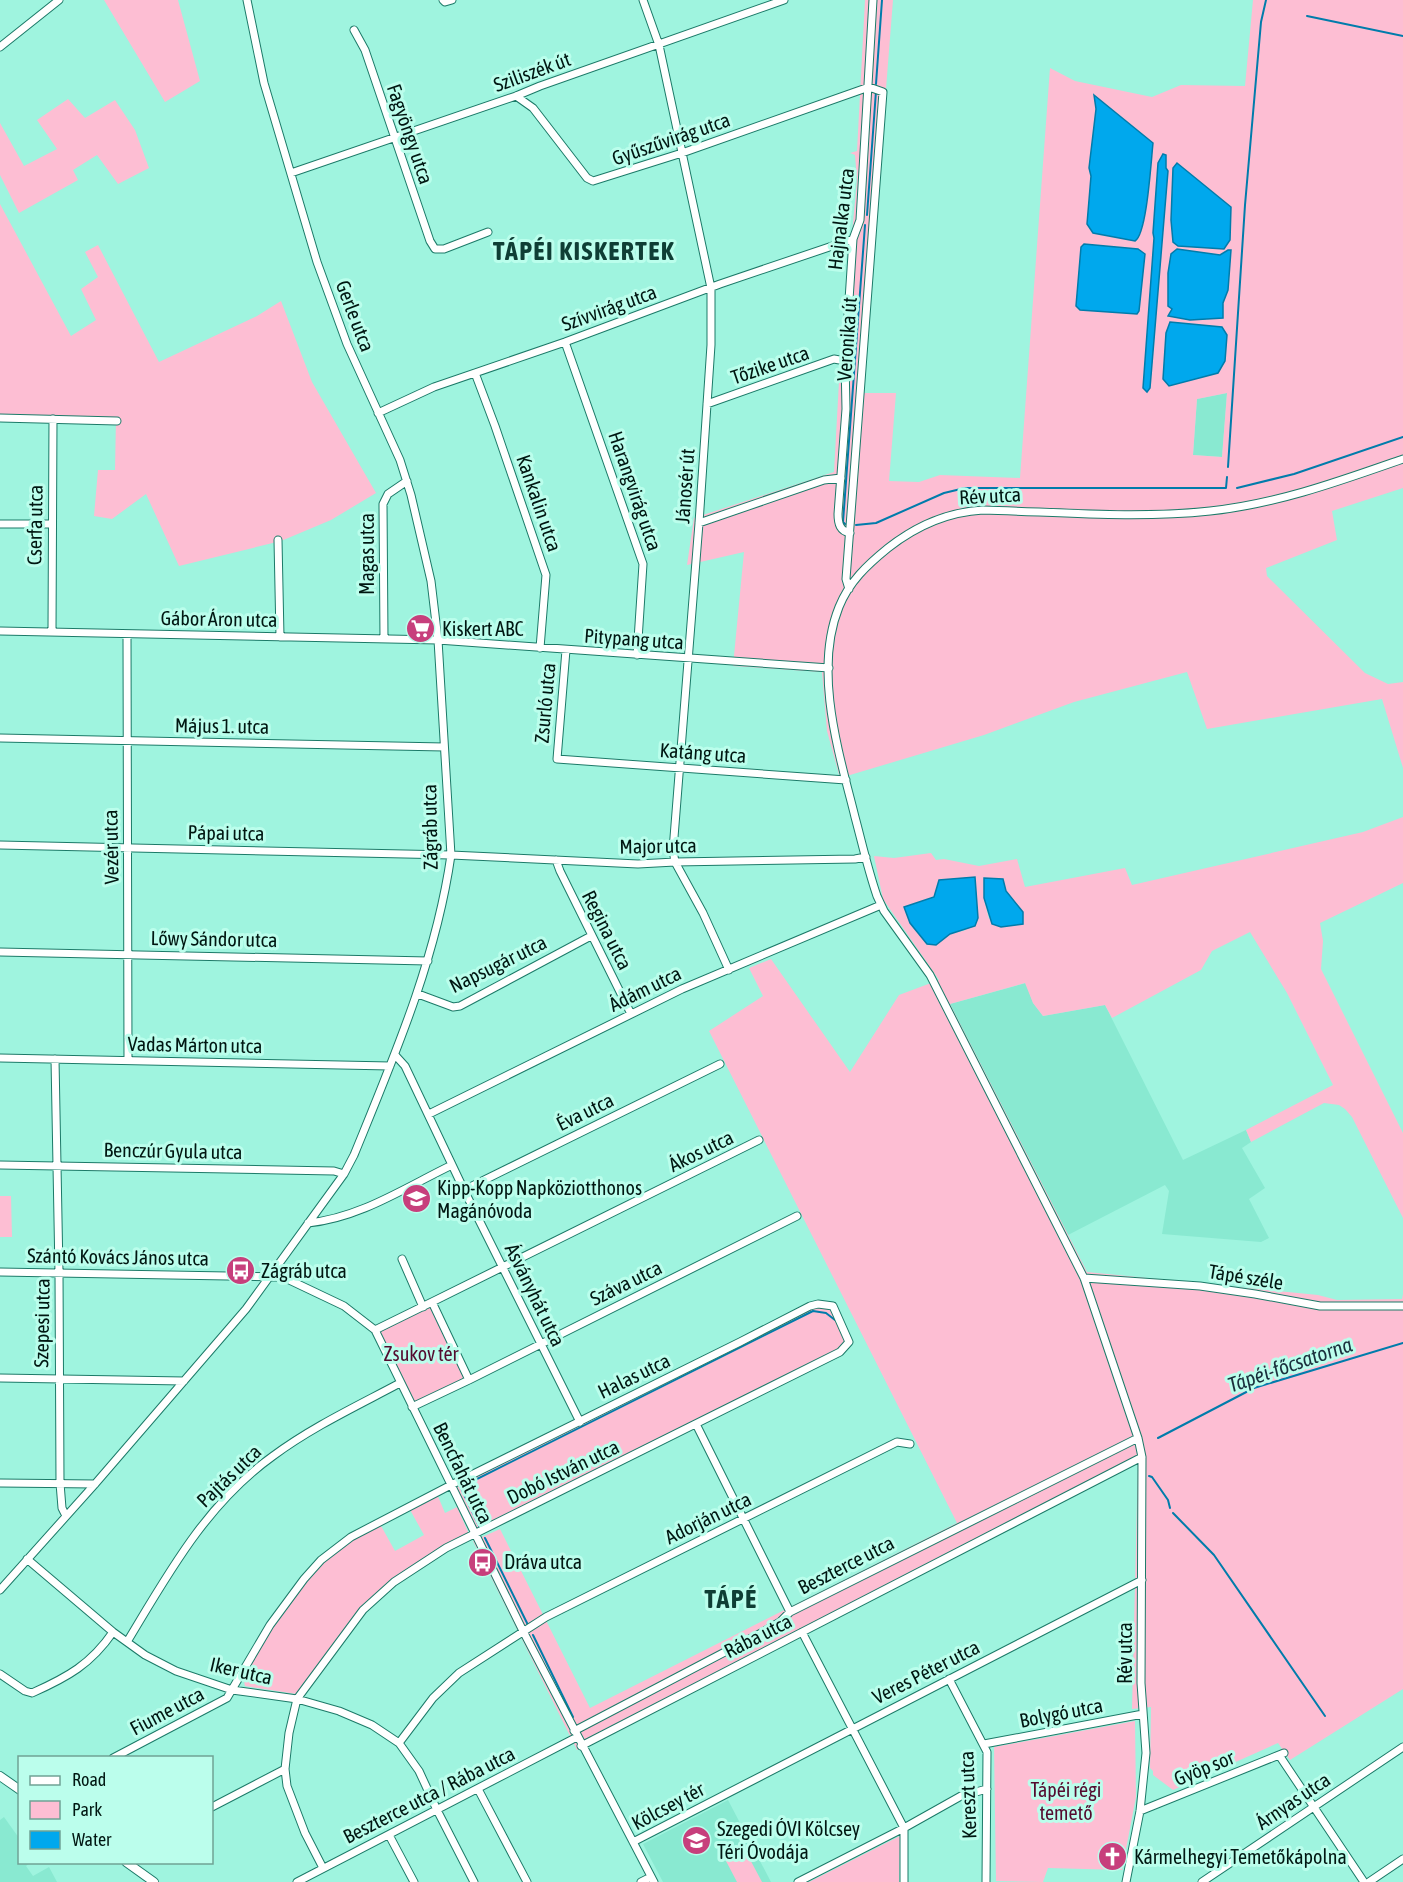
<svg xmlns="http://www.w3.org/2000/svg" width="1403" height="1882" viewBox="0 0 1403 1882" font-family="'Asap Condensed',sans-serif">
<rect width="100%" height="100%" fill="#9ff4df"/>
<path fill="#89e9d1" d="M1227,393l-5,64 -29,-2 4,-56z
M1026,983l7,20 10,13 62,-11 78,155 63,-30 5,12 -9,6 23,40 -16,11 20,39 -8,4 -99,-8 7,-43 -4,-6 -97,50 -118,-231z
M728,1800l43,82h-108l-20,-38z
M4,1817l15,21 1,24 10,1 -4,3 7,10 16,-9 8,15h-57v-62z"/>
<path fill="#fdbed3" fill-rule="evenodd" d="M104,0h74l22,81 -35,21z
M865,0h28l-31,393h34l-7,88 30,1 21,-7 80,3 30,-410 25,13 77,16 29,-12 64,1 8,-86h150v488l-71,23 5,29 -71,28 1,8 98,97 23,11 15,-2v86l-21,-69 -175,30 -20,-57 -113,30 -90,33 -144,43 -13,-47 -5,-59 -89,-6 11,-114 -57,13 7,-47 140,-46 6,-109 17,-183 -2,-25 -5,-2 7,-2zM1227,393l-5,64 -29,-2 4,-56z
M68,99l17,19 30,-18 20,30 14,38 -31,16 -21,-29 -24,15 5,10 -59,33 -19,-38v-52l24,43 33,-17 -20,-29z
M0,204l71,132 25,-16 -15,-31 17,-12 -13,-25 13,-7 61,117 98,-46 24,-15 31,81 64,111 -45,27 -50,21 -102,25 -33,-72 -34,25 -18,-3 4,-46h17l1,-52 -116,-4z
M1403,817v66l-83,40 3,18 -2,28 82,164v85l-51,-101 -7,-8 -6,-4 -15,-2 -73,39 -5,-12 87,-45 -46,-92 -37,-61 -38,19 -11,19 -89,48 -7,-13 -62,11 -10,-13 -8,-20 -75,21 137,268 231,23 19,5 65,-1 1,-5v395l-113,71 -12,-17 -105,47 -20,-15v-4l-3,-3 1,-61 -19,2 6,-248 -561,289 -104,-209 27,-12 90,179 367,-185 -248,-492 54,-35 -14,-28 22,-9 79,113 49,-77 40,-15 -56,-81 -9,-43 20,2 37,-5 5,7 8,-1 35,7 38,-7 8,28 100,-19 7,17 231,-53zM1003,879l3,12 -17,28 -5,-21zM934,897l32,33 -16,4 -7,5 -39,-32z
M0,1196h11l1,41h-12z
M432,1302l37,78 -57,27 -37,-77z
M830,1306l16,36 -9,9 -360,178 -22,-44 356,-178z
M437,1494l8,19 12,-6 12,27 -55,31 -53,42 -65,87 -51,-8c-8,-20 63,-111 81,-127 16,-14 35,-24 54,-35l15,27 29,-16 -15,-27z
M1135,1721l1,76 -14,73 -74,-2 -5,14 -47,-1 -2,-134z
M900,1836l-1,46h-90z
M745,1850l17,32h-25l-11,-21z"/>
<path fill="#00a8ed" stroke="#007cab" stroke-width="1.5" d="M1094,95l59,48c-2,18 -6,91 -18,98l-42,-8 -6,-9 4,-48 -2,-8 7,-59z
M1163,154l3,1v13l2,3 -18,217 -3,4 -4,-4 11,-150 -1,-5 5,-70z
M1177,163l54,44 -1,33 -6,9 -46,-3 -5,-4 -2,-22 2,-52z
M1084,244l54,5 7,5 -6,57 -2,3 -57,-4 -4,-4 5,-59z
M1177,249l43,6 8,-5h3l-3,40 -5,13v15l-33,2 -22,-4 4,-7 -4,-3v-33l3,-19z
M1170,322l52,5 5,8 -2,26 -7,12 -49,13 -6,-7 3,-46z
M975,877l3,41 -3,8 -25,8 -14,11 -9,-1 -17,-21 -6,-16 30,-10 5,-17z
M984,878l19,1 3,12 17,21v12l-22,3 -9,-3 -8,-26z"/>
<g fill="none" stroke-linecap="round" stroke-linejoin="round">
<path stroke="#007cab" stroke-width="2" d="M1307,16l96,20
M876,84l6,-84
M867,215l9,-124
M1228,467l17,-262 16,-183 5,-22
M1237,488l57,-14 109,-37
M845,524l-2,-2 22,-297
M856,525l20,-2 68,-30 21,-5h261l1,-11
M1158,1438l96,-50 149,-45
M1149,1476l3,1 16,23 2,8
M460,1486l19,40
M461,1487l352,-176 13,2 9,7
M1173,1513l41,42 111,161
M485,1538l43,87
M533,1635l40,82"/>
<defs>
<path id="minor" d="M443,0l2,2 7,-2
M643,0l16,45 52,243v57l-12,178 -26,327 2,12 28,51 26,57
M354,30l11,20 65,191 5,8h9l44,-17
M0,47l59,-47
M516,96l17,12 54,70 6,3 89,-28 187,-66 14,5 -37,487 3,10
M291,173l225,-77 24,-10 244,-86
M565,342l78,222 -6,91
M475,373l20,53 51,149 -6,73
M707,404l127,-45 11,2
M378,413l56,-26 131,-45 155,-58 133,-45
M0,418l117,3
M699,523l125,-43 17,-2
M0,524h52
M850,533c-10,-2 -12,-9 -12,-19l8,-105 -1,-48 8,-122 7,-19 13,-220
M278,540l2,97
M0,631l438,9 391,28
M52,632l1,-213
M127,634l1,426
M384,639l-1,-135 5,-10 19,-13
M566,650l-9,109 289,21
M0,738l444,9
M0,845l451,10 187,9 37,-2 180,-3 11,-2
M556,860l4,11 71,143
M0,952l428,9
M418,994l35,13 7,-1 131,-70
M395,1055l10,11 59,124 116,232
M0,1058l390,8
M55,1059l4,213 1,211 2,25 4,8
M429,1114l253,-125 199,-84
M0,1165l334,6 10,3
M464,1190l256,-126
M308,1223c52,-5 98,-36 144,-58
M402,1259l21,48
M0,1272l283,5 61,29 31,24 148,301 131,251
M1084,1278l116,8 55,8 65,12h83
M432,1302l327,-162
M375,1330l57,-28 37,78 -57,27
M0,1378l184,3
M469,1380l328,-164
M696,1424l94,188
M0,1483l95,1
M27,1559l86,73 32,23 31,16 56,19 65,9 42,12 33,14 27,18 20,28 18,39 37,72
M0,1590l95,-106 151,-175 98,-135 10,-19c40,-98 82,-195 97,-300l-13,-215 -7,-59 -20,-86 -11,-35 -53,-116 -30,-82 -53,-179 -17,-83
M802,1632l102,196v54
M127,1642c41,-68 79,-138 146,-186 39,-29 84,-50 127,-73
M0,1674l25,17 7,2c36,-16 59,-29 81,-61
M949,1679l38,73 -1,130
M574,1731l189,-99 17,-10 10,-10 348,-174
M399,1743l34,-45 26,-25 87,-56 351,-175 13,2
M984,1744l159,-30
M581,1746l561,-289
M1279,1755l85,127
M113,1758l114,-60 43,-73 34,-46 17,-19 30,-23 100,-52 289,-143 70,-36 8,-2 15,2 16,36 -9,10 -394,196 -52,34 -31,28 -66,89 -8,34 -4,36 2,17 18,47 18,35
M478,1789l49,93
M212,1807l73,-38
M1140,1811l144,-58
M389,1835l25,47
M633,1842l509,-262
M297,1882l280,-145
M641,1882l10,-5
M798,1882l106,-54 57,-32 26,-7
M1126,1882l14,-71 6,-58 -5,-70 1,-226 -4,-19 -54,-160 -154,-303 -46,-64 -7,-15c-9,-26 -15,-53 -22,-79 -16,-64 -42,-146 -16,-210 10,-25 28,-42 49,-59 28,-22 59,-36 95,-38 75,2 152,9 227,1 67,-7 130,-30 193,-52
M1202,1882l201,-135
M1369,1882l34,-23"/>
<path id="major" d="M0,1776l20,14
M126,1862l28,20"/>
</defs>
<use href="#minor" stroke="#1c7a68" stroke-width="9"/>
<use href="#major" stroke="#1c7a68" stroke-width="10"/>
<use href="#minor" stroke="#fff" stroke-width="7"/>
<use href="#major" stroke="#fff" stroke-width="8"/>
</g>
<defs>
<symbol id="supermarket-disc" viewBox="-11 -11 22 22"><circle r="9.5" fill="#c73f7c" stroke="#bbfeec"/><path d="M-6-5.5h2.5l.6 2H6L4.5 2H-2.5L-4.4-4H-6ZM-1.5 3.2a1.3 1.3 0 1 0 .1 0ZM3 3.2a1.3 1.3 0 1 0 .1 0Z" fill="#fff"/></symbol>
<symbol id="school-disc" viewBox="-11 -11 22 22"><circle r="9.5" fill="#c73f7c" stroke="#bbfeec"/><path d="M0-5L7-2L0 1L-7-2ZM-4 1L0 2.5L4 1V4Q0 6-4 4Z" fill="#fff"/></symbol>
<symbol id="bus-disc" viewBox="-11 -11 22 22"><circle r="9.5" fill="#c73f7c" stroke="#bbfeec"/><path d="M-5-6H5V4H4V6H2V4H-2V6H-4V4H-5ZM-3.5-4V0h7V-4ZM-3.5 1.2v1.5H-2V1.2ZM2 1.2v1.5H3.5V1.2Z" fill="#fff"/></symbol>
<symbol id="church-disc" viewBox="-11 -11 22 22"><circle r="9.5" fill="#c73f7c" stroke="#bbfeec"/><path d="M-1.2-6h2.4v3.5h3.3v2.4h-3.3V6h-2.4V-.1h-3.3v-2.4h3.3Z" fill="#fff"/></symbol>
</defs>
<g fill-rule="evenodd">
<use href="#supermarket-disc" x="404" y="612" width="33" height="33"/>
<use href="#school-disc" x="400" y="1182" width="33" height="33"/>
<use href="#bus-disc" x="224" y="1254" width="33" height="33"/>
<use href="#bus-disc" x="466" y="1546" width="33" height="33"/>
<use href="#school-disc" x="680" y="1824" width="33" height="33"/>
<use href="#church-disc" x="1096" y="1840" width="33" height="33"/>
</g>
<g text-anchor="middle" stroke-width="6" stroke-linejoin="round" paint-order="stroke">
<g font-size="20" fill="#001712" stroke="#bbfeec">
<text transform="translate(532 72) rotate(-20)" y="7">Sziliszék út</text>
<text transform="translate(410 134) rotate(71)" y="7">Fagyöngy utca</text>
<text transform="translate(671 139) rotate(-19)" y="7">Gyűszűvirág utca</text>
<text transform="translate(841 219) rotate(-83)" y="7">Hajnalka utca</text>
<text transform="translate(609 308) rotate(-20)" y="7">Szívvirág utca</text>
<text transform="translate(355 316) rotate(69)" y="7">Gerle utca</text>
<text transform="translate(847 339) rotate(-86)" y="7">Veronika út</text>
<text transform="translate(770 365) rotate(-19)" y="7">Tőzike utca</text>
<text transform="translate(685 486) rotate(-86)" y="7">Jánosér út</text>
<text transform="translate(635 491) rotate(71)" y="7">Harangvirág utca</text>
<text transform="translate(990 496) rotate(-3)" y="7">Rév utca</text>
<text transform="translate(539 503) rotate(71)" y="7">Kankalin utca</text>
<text transform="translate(35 525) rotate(-89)" y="7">Cserfa utca</text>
<text transform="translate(367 554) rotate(-90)" y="7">Magas utca</text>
<text transform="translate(219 619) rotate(1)" y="7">Gábor Áron utca</text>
<text transform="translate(634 639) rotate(4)" y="7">Pitypang utca</text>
<text transform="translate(545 703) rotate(-85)" y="7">Zsurló utca</text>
<text transform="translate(222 726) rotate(1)" y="7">Május 1. utca</text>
<text transform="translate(703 753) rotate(4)" y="7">Katáng utca</text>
<text transform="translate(430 827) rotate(-91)" y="7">Zágráb utca</text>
<text transform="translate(226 833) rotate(1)" y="7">Pápai utca</text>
<text transform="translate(658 846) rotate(-1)" y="7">Major utca</text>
<text transform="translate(111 847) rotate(-91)" y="7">Vezér utca</text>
<text transform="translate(607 930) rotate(63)" y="7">Regina utca</text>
<text transform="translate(214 939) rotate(1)" y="7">Lőwy Sándor utca</text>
<text transform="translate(498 964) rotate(-26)" y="7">Napsugár utca</text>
<text transform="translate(645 989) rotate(-26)" y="7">Ádám utca</text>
<text transform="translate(195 1045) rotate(1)" y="7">Vadas Márton utca</text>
<text transform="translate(585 1112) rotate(-26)" y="7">Éva utca</text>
<text transform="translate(173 1151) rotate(1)" y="7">Benczúr Gyula utca</text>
<text transform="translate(701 1151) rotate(-26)" y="7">Ákos utca</text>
<text transform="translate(118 1257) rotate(1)" y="7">Szántó Kovács János utca</text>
<text transform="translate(1246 1277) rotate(9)" y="7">Tápé széle</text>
<text transform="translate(626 1283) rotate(-26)" y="7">Száva utca</text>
<text transform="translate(535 1295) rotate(64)" y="7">Ásványhát utca</text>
<text transform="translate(42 1323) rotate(-89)" y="7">Szepesi utca</text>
<text transform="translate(634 1376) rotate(-26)" y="7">Halas utca</text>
<text transform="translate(563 1472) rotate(-26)" y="7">Dobó István utca</text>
<text transform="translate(463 1473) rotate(64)" y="7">Bencfahát utca</text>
<text transform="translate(229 1476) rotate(-44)" y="7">Pajtás utca</text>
<text transform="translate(708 1518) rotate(-26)" y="7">Adorján utca</text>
<text transform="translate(846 1565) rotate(-27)" y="7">Beszterce utca</text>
<text transform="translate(758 1636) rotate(-27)" y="7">Rába utca</text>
<text transform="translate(1125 1653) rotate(-90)" y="7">Rév utca</text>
<text transform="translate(241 1671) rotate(13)" y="7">Iker utca</text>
<text transform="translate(926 1672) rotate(-27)" y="7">Veres Péter utca</text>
<text transform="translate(167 1711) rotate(-28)" y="7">Fiume utca</text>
<text transform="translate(1061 1713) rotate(-11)" y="7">Bolygó utca</text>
<text transform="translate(1204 1768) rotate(-22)" y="7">Gyöp sor</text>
<text transform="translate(429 1795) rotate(-27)" y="7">Beszterce utca / Rába utca</text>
<text transform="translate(968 1795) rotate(-92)" y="7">Kereszt utca</text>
<text transform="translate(1293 1801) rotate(-34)" y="7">Árnyas utca</text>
<text transform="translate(668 1806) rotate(-28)" y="7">Kölcsey tér</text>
</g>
<g font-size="20" fill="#001712" stroke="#bbfeec" text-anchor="start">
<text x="442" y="636">Kiskert ABC</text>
<text x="437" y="1195">Kipp-Kopp Napköziotthonos<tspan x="437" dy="23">Magánóvoda</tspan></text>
<text x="261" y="1278">Zágráb utca</text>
<text x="504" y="1569">Dráva utca</text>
<text x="717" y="1836">Szegedi ÓVI Kölcsey<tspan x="717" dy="23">Téri Óvodája</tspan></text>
<text x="1134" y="1864">Kármelhegyi Temetőkápolna</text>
</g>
<g font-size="20" fill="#540b2f" stroke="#bbfeec">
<text x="421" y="1361">Zsukov tér</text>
<text x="1066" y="1797">Tápéi régi<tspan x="1066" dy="23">temető</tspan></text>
</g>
<g font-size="21" font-style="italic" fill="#1a2f3c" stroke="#bbfeec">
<text transform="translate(1290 1365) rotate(-19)" y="7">Tápéi-főcsatorna</text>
</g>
<g font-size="26" font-weight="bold" letter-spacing="1.5" fill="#0f3e35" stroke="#bbfeec">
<text x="584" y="260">TÁPÉI KISKERTEK</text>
<text x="731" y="1608">TÁPÉ</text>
</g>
</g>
<rect x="18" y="1756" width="195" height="108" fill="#bbfeec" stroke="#70a295" stroke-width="1.5"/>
<rect x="30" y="1776" width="30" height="9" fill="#ffffff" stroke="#70a295" stroke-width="1.5"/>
<text x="72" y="1786" font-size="18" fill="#001712">Road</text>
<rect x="30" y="1801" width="30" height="18" fill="#fdbed3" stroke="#70a295" stroke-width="1.5"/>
<text x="72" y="1816" font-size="18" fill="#001712">Park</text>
<rect x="30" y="1831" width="30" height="18" fill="#00a8ed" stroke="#70a295" stroke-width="1.5"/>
<text x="72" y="1846" font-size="18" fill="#001712">Water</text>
</svg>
